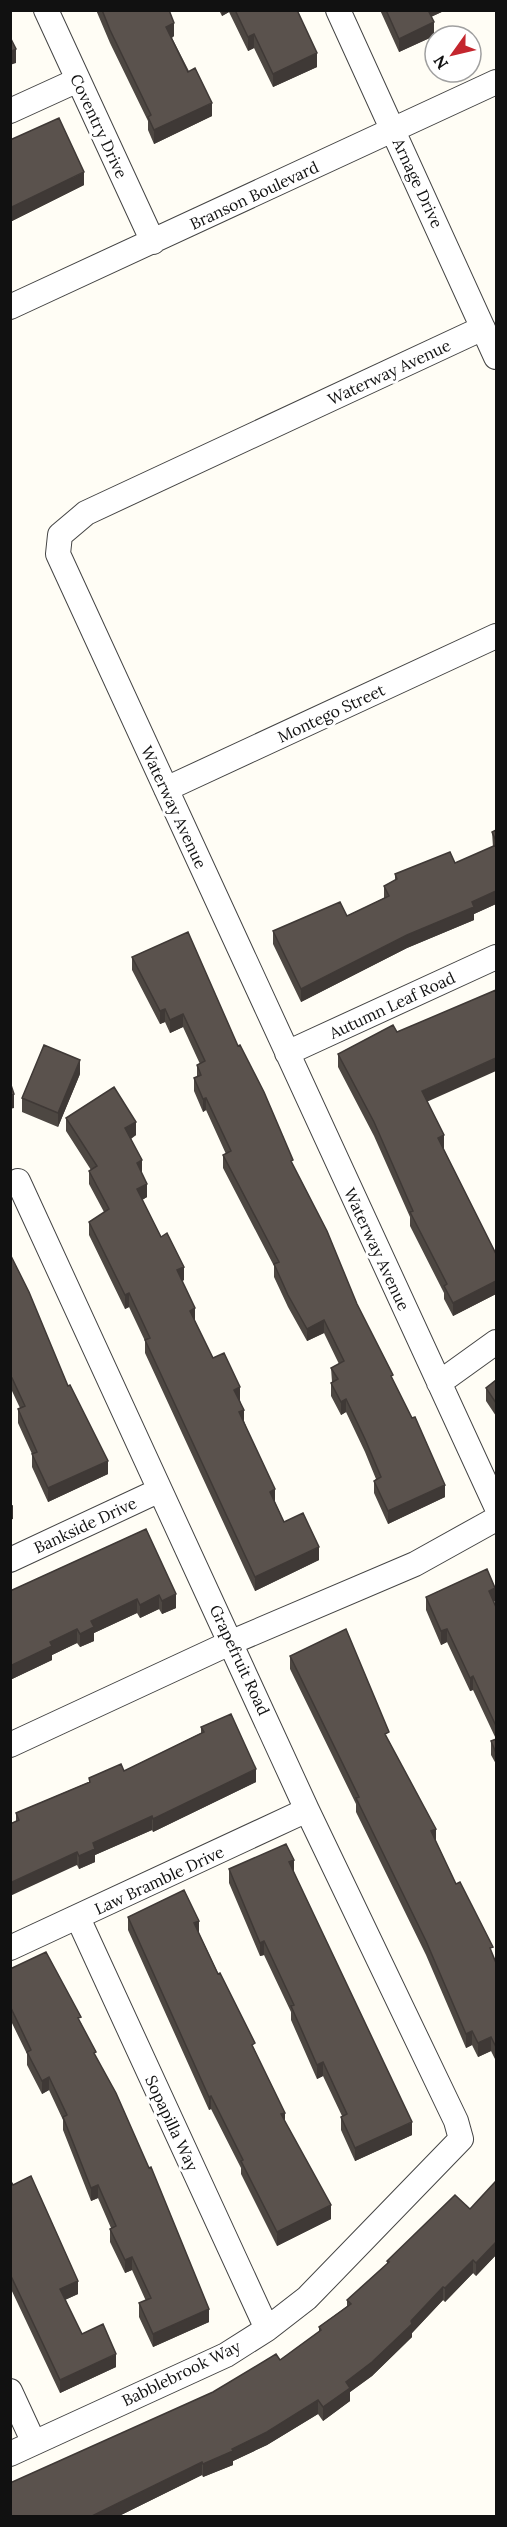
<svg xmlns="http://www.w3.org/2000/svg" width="507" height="2527" viewBox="0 0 507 2527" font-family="Lora,serif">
<rect width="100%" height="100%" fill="#fffdf5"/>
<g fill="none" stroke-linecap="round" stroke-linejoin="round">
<defs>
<path id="minor" d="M46,10l107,232
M338,10l158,347
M10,111l68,-31
M10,307l486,-225
M483,328l-397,185 -26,22 -2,19 438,952
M166,789l330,-153
M287,1053l209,-96
M10,1185l8,-4 289,629 149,311 5,18 -154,159 -40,31 -41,26 -216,99
M439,1383l57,-41
M10,1560l150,-70
M10,1745l222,-103 183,-78 81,-45
M78,1918l189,411
M10,1948l297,-138
M10,2391l24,52"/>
</defs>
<use href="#minor" stroke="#444" stroke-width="26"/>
<use href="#minor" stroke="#fff" stroke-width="24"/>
</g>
<path fill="#4d4742" d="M96,10h73l5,26 -2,2 40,78 -58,28 -6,-14v-9l-38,-78z
M219,10h78l20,57 -44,20 -19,-39 -6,3 -19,-39 -7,4z
M380,10h66l-15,7 3,19 -35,16z
M10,140l74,45 -72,36 -2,-4z
M496,830v74l-22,10v6l-67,28 -106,54 -28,-58v-13l74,-15 37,-18v-12l11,-5v-7l60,-11 38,-16 -1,-15z
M132,957l106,89 119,258 36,76 52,117 -57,27 -14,-31v-12l2,-2 -11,-27 -19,-40 -5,3 -10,-19v-13l1,-1 -1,-14 8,-4 -15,-31 -17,8 -19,-34 -14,-30v-11l-51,-98v-13l3,-1 -20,-44 -3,2 -9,-21v-13l3,-1v-12l3,-1 -17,-37 -13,6 -5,-11 -5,2 -28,-54z
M397,1032l30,70 16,46 53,106v40l-43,22 -9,-17v-6l-34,-67v-9l-36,-81 -36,-69v-13z
M80,1074l-22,53 -36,-15v-14z
M66,1118l70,17 -5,4 11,35 5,23 -5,3 42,80 -2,1 13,41 18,36 27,42 4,21 31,81 9,20 35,38 -64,31 -110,-238v-12l-16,-34 -4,2 -36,-74v-13l15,-10 -15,-28v-13l2,-1 -25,-39z
M10,1254l58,132 40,88 -60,28 -16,-35v-13l-14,-31v-14l2,-1 -8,-17 -2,1z
M496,1380v36l-10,-15v-13z
M146,1529l30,79 -14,6 -3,-5 -19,9 -3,-5 -43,20v8l-14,6 -3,-4 -25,12v5l-42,20v-89z
M426,1597l69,4 -1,1 2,5v174l-1,-3 1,-14 -5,-9v-14l5,-2 -23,-49 -3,1 -23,-49 -6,3 -15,-35z
M290,1656l99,85 67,143 40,79v98l-5,-10 -13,6 -6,-12 -6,3 -40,-93 -70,-143v-8l-66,-135z
M201,1727l55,55 -103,50 -1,-2 -57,25v7l-16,7 -2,-4 -61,-44v-8l73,-31v-4l35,-7 77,-38z
M229,1869l65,3 118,263 -57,26 -14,-31v-13l1,-1 -19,-40 -6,3 -26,-59v-8l-27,-57 -4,1 -31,-73z
M128,1917l71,16 56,118 30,71 46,97 -54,27 -36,-72v-6l-30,-59 -2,1 -81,-180z
M10,1969l71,54 15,34 113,265 -56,25 -14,-30v-14l7,-2 -14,-31 -7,3 -15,-31v-13l1,-1 -13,-30 -7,3 -28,-71v-10l-14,-30 -7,4 -15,-29v-11l-17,-35z
M10,2180l68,114 -13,6 17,34 34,33 -56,26 -50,-106z
M496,2181v74l-20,21 -3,-3 -28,29 -2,-2 -31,33v4l-40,39 -22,16v9l-27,20 -5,-7 -51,31 -34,16v4l-30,12 -1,-2 -85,42h-107l203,-125 67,-32 39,-28v-5l28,-21v-6l40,-36v-3l83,-52z"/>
<path fill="#3f3936" d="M222,10h7v2l-7,4z
M426,10h20l-20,9z
M434,22v14l-35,16v-13z
M174,23v13l-8,4v-13z
M254,34v14l-6,3v-14z
M16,49v14l-6,2v-13z
M317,53v14l-44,20v-13z
M212,103v13l-58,28v-14z
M84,172v13l-72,36v-14z
M496,891v13l-22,10v6l-67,28 -106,54v-13l171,-87z
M165,1009v13l-5,2v-13z
M183,1014v13l-13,6v-13z
M496,1058v13l-74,33v-13z
M80,1060v14l-22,53v-14z
M14,1094v14l-4,1v-13z
M206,1098v12l-3,2v-13z
M136,1122v13l-11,7v-14z
M444,1135v13l-6,4v-14z
M142,1160v14l-5,-11z
M147,1184v13l-10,6v-14z
M184,1267v13l-7,4v-14z
M496,1281v13l-43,22v-13z
M129,1293v14l-4,2v-14z
M195,1308v14l-5,-11z
M324,1320v13l-17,8v-12z
M12,1378v13l-2,1v-13z
M240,1387v13l-6,3v-13z
M346,1399v13l-5,3v-13z
M244,1410v13l-5,-11z
M108,1461v13l-60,28v-14z
M445,1485v12l-57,27v-13z
M275,1489v14l-5,-11z
M13,1505v14l-3,1v-14z
M319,1547v13l-64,31v-14z
M495,1588v13l-6,3v-13z
M176,1594v14l-14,6v-13z
M159,1595v14l-19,9v-13z
M137,1599v14l-43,20v8l-14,6v-13l11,-13z
M77,1629v14l-25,12v5l-42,20v-14l40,-24z
M447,1629v13l-6,3v-14z
M473,1676v14l-3,1v-13z
M256,1769v13l-103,50v-13z
M152,1816v14l-57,25v7l-16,7v-13l14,-13z
M436,1829v13l-5,-11z
M77,1852v13l-67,31v-13z
M294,1860v14l-5,-12z
M199,1921v13l-5,-11z
M264,1941v14l-4,1v-13z
M472,2031v14l-6,3v-14z
M491,2037v14l-13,6v-14z
M323,2062v14l-6,3v-14z
M49,2077v13l-7,4v-13z
M211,2096v13l-2,1v-13z
M285,2113v13l-4,-12z
M412,2122v13l-57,26v-13z
M98,2185v13l-7,3v-13z
M331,2205v14l-54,27v-14z
M496,2242v13l-20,21v-13z
M132,2257v13l-7,3v-13z
M473,2260v13l-28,29v-14z
M78,2281v13l-18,8v-13z
M443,2287v13l-31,33v4l-40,39 -22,16v9l-27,20v-14l23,-25 65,-61z
M209,2309v13l-56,25v-13z
M116,2354v13l-56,26v-13z
M318,2400v14l-51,31 -34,16v4l-30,12v-13z
M202,2462v13l-85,42h-27z"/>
<path fill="#5a524d" stroke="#3f3936" stroke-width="1.5" d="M102,10h67l5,13 -8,4 22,45 7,-4 17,35 -58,27 -6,-13 3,-2 -41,-85z
M235,10h62l20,43 -44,21 -19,-40 -6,3z
M386,10h42l6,12 -35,17z
M10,37l6,12 -6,3z
M59,118l25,54 -72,35 -2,-4v-63z
M496,830v11l-4,-9z
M496,845v46l-24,11 2,5 -67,28 -106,54 -28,-58 67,-29 7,14 42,-20 -5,-10 13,-7 -2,-5 55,-22 5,11z
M188,932l50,114 2,-1 24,47 29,68 -2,1 36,70 30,73 36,71 -2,1 21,42 3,-1 30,68 -57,26 -14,-30 7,-4 -16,-38 -19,-40 -5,3 -10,-19 7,-4 -7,-11 13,-7 -20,-41 -17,9 -19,-34 -14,-31 5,-2 -56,-107 8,-4 -25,-53 -3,1 -9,-21 7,-3 -4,-10 8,-4 -22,-47 -13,6 -5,-11 -5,2 -28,-54z
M496,990v68l-74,33 22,44 -6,3 58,116v27l-43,22 -9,-17 3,-2 -37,-72 3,-1 -39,-89 -36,-68 55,-29 4,7z
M44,1045l36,15 -22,53 -36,-15z
M10,1082l4,12 -4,2z
M114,1087l22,35 -11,6 17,32 -5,3 10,21 -10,5 24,48 6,-4 17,34 -7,3 18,38 -5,3 23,47 11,-5 16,34 -6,3 10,20 -5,2 36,77 -5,3 14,30 19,-9 16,34 -64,30 -110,-237 5,-2 -21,-45 -4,2 -36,-73 20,-13 -20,-38 8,-5 -31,-48z
M10,1254l19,38 39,94 2,-1 38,76 -60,27 -16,-34 5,-2 -19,-43 7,-3 -13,-28 -2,1z
M496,1380v23l-10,-15z
M146,1529l30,65 -14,7 -3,-6 -19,10 -3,-6 -46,22 3,6 -14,7 -3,-5 -27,13 2,4 -42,20v-75z
M487,1569l8,19 -6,3 7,16v119l-23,-50 -3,2 -23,-49 -6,2 -15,-34z
M346,1629l43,103 -4,2 51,95 -5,2 25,53 4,-2 33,65 -3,1 6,15v84l-5,-10 -13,6 -6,-12 -6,3 -40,-93 -70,-143 3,-1 -69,-141z
M231,1714l25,55 -103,50 -1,-3 -59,27 2,6 -16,7 -2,-4 -67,31v-59l9,-4 -3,-7 74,-31 -1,-4 32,-14 3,7 80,-39 -3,-5z
M496,1739v14l-5,-12z
M286,1844l8,16 -5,2 123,260 -57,26 -14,-31 6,-3 -24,-52 -6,3 -26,-59 3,-1 -30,-64 -4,2 -31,-74z
M184,1890l15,31 -5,2 24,51 2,-1 35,70 -3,2 33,68 -4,1 50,91 -54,27 -36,-71 2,-1 -32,-64 -2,1 -81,-180z
M46,1952l35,65 -3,1 18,34 -2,1 22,40 33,75 2,-1 58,142 -56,25 -14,-31 12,-5 -19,-41 -7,3 -15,-31 6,-3 -18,-41 -7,3 -28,-71 4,-2 -18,-38 -7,4 -15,-29 4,-2 -21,-44v-37z
M31,2176l47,105 -18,8 22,45 21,-10 13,30 -56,26 -50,-106v-94l3,5z
M496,2181v61l-20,21 -3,-3 -28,28 -2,-1 -32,34 1,3 -40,38 -26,20 4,6 -27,19 -5,-7 -51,32 -35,17 1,2 -30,13 -1,-2 -112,55h-80v-34l203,-91 63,-38 4,6 41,-30 -2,-3 32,-23 -4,-4 42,-38 -2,-1 68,-66 15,14z"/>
<g text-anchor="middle" stroke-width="6" stroke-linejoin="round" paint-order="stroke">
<g font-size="16" fill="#111" stroke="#fff">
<text transform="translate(99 126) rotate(65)" y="6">Coventry Drive</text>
<text transform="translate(418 183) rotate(65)" y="6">Arnage Drive</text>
<text transform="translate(254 195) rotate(-25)" y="6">Branson Boulevard</text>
<text transform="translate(389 372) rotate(-25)" y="6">Waterway Avenue</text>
<text transform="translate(331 713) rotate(-25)" y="6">Montego Street</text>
<text transform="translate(174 807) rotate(65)" y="6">Waterway Avenue</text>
<text transform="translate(392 1005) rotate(-25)" y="6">Autumn Leaf Road</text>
<text transform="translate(377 1249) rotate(65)" y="6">Waterway Avenue</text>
<text transform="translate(85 1525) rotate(-25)" y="6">Bankside Drive</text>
<text transform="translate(240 1660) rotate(65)" y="6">Grapefruit Road</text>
<text transform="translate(159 1880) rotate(-25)" y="6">Law Bramble Drive</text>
<text transform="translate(172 2123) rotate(65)" y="6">Sopapilla Way</text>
<text transform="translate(181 2373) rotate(-26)" y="6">Babblebrook Way</text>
</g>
</g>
<rect width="507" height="2527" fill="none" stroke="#111111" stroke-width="24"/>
<g transform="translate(453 54) rotate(236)"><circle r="28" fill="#ffffff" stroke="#a0a0a0" stroke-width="1.5"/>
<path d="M0-4.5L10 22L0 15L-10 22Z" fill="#c4262e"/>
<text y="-9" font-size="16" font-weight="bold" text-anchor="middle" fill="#111111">N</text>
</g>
</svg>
